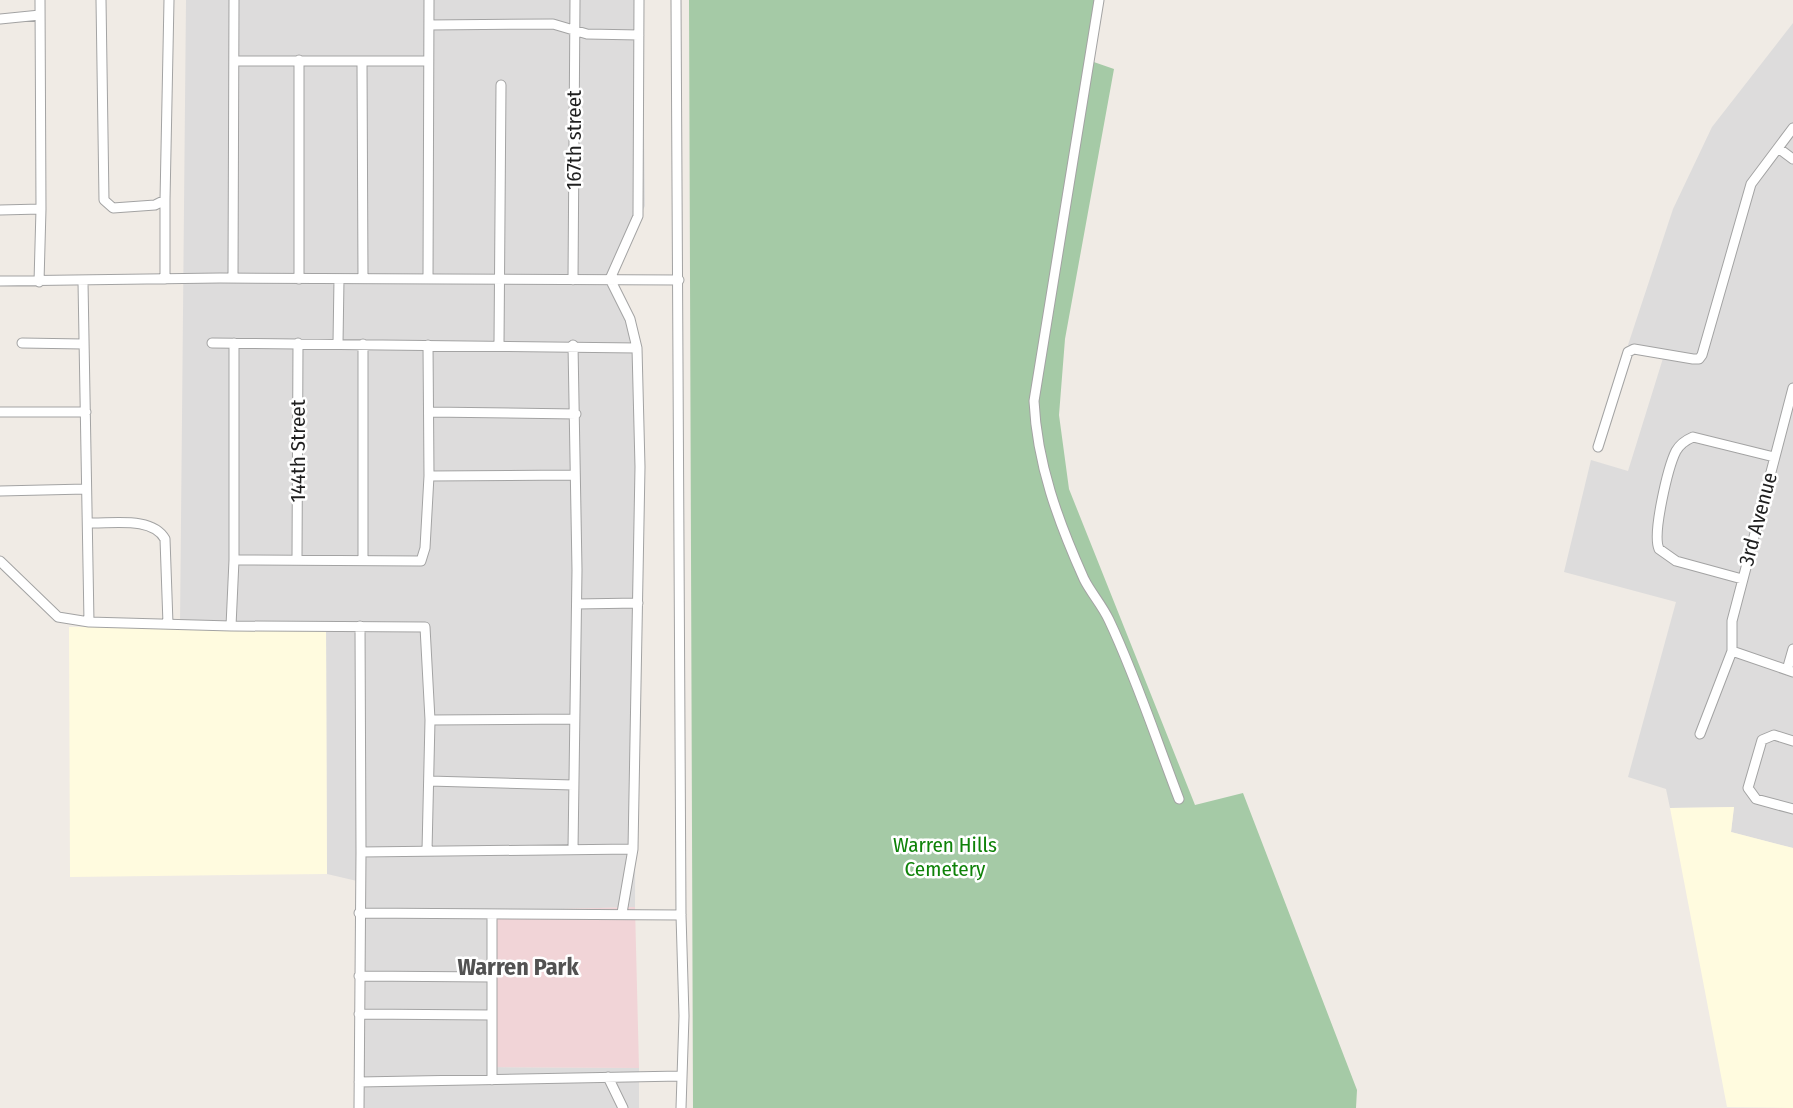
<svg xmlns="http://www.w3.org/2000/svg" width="1793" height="1108" viewBox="0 0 1793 1108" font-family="'Fira Sans Condensed',sans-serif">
<rect width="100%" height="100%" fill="#f0ebe5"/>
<path fill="#dddcdc" d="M186,0h456l3,206 -29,54 -1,20 22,51 -2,576 -146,4 -1,156 151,1v40h-284l2,-227 -30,-7 -1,-249 -146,1z
M1793,23v825l-62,-16 3,-25 -64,1 -4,-19 -38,-12 48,-175 -112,-30 27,-112 37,11 36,-116 -36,-10 45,-136 39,-82z"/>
<path fill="#f1d4d7" d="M635,907l4,161 -151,-1v-156z"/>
<path fill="#fffbdf" d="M326,624l1,250 -257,3 -1,-250z
M1734,807l-3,25 62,16v260l-66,-1 -57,-299z"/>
<path fill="#a5caa6" d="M689,0h409l-10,60 26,9 -49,270 -6,76 10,74 126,316 48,-12 114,297 -1,18h-663z"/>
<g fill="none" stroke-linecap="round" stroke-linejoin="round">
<defs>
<path id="minor" d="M101,0l3,200 9,8 42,-3 10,-5 4,-200
M676,0l5,915 3,101 -3,92
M1099,0l-65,401c3,63 24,120 50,178 7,14 18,26 25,41 27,57 47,119 70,179
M0,19l40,-4
M429,25l124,-1 34,10 52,1
M234,61h193
M362,62l1,216
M1778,148l15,11
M165,200v79
M0,210l41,-1 -1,-209
M233,278l1,-278
M299,279v-219
M428,279l1,-279
M573,280l2,-280
M0,281l220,-3 459,2
M39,282l2,-73
M83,282l6,340
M22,343l61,1
M212,343l425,5 -7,-29 -20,-40 28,-63 1,-216
M338,343l1,-64
M499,344l2,-259
M0,412h86
M429,412l147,2
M1598,447l30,-95 6,-3 59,10h6l3,-4 49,-171 42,-56
M429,476l146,-1
M0,491l86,-2
M88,523c24,1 64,-7 77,16l3,85
M363,558v-214
M297,559l1,-216
M234,560l187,1 4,-13 4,-72 -1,-131
M0,561l58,56 31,5 142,4 194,1 5,93 -3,131
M1742,579l-66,-18 -17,-12c-7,-15 9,-82 17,-98 4,-7 10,-11 17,-14l81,20
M577,604l61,-1
M231,626l3,-66v-217
M360,626l1,226 272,-3
M1732,651l61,21
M1787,670l6,-21
M430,720l144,-1
M1700,734l32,-83v-30l61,-233
M1793,741l-19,-6 -12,5 -14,48 8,11 37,10
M429,781l144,4
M573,849l4,-279 -4,-225
M359,913l322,2
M622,913l11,-64 7,-382 -3,-119
M492,914v166
M359,976l133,1
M359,1014l133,1
M608,1077l15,31
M359,1082l322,-6
M359,1108l2,-256"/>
</defs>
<use href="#minor" stroke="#a3a3a3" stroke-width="11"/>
<use href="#minor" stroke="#fff" stroke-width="9"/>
</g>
<g text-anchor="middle" stroke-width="5" stroke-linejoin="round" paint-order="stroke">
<g font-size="21" fill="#1f1f1f" stroke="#fff">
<text transform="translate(574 140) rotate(-90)" y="7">167th street</text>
<text transform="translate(298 451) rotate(-90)" y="7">144th Street</text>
<text transform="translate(1758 519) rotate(-75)" y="7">3rd Avenue</text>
</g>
<g font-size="21" fill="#0e8208" stroke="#fff">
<text x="945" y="852">Warren Hills<tspan x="945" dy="24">Cemetery</tspan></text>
</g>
<g font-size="24" font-weight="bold" fill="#525252" stroke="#fff">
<text x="518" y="975">Warren Park</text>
</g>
</g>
</svg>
